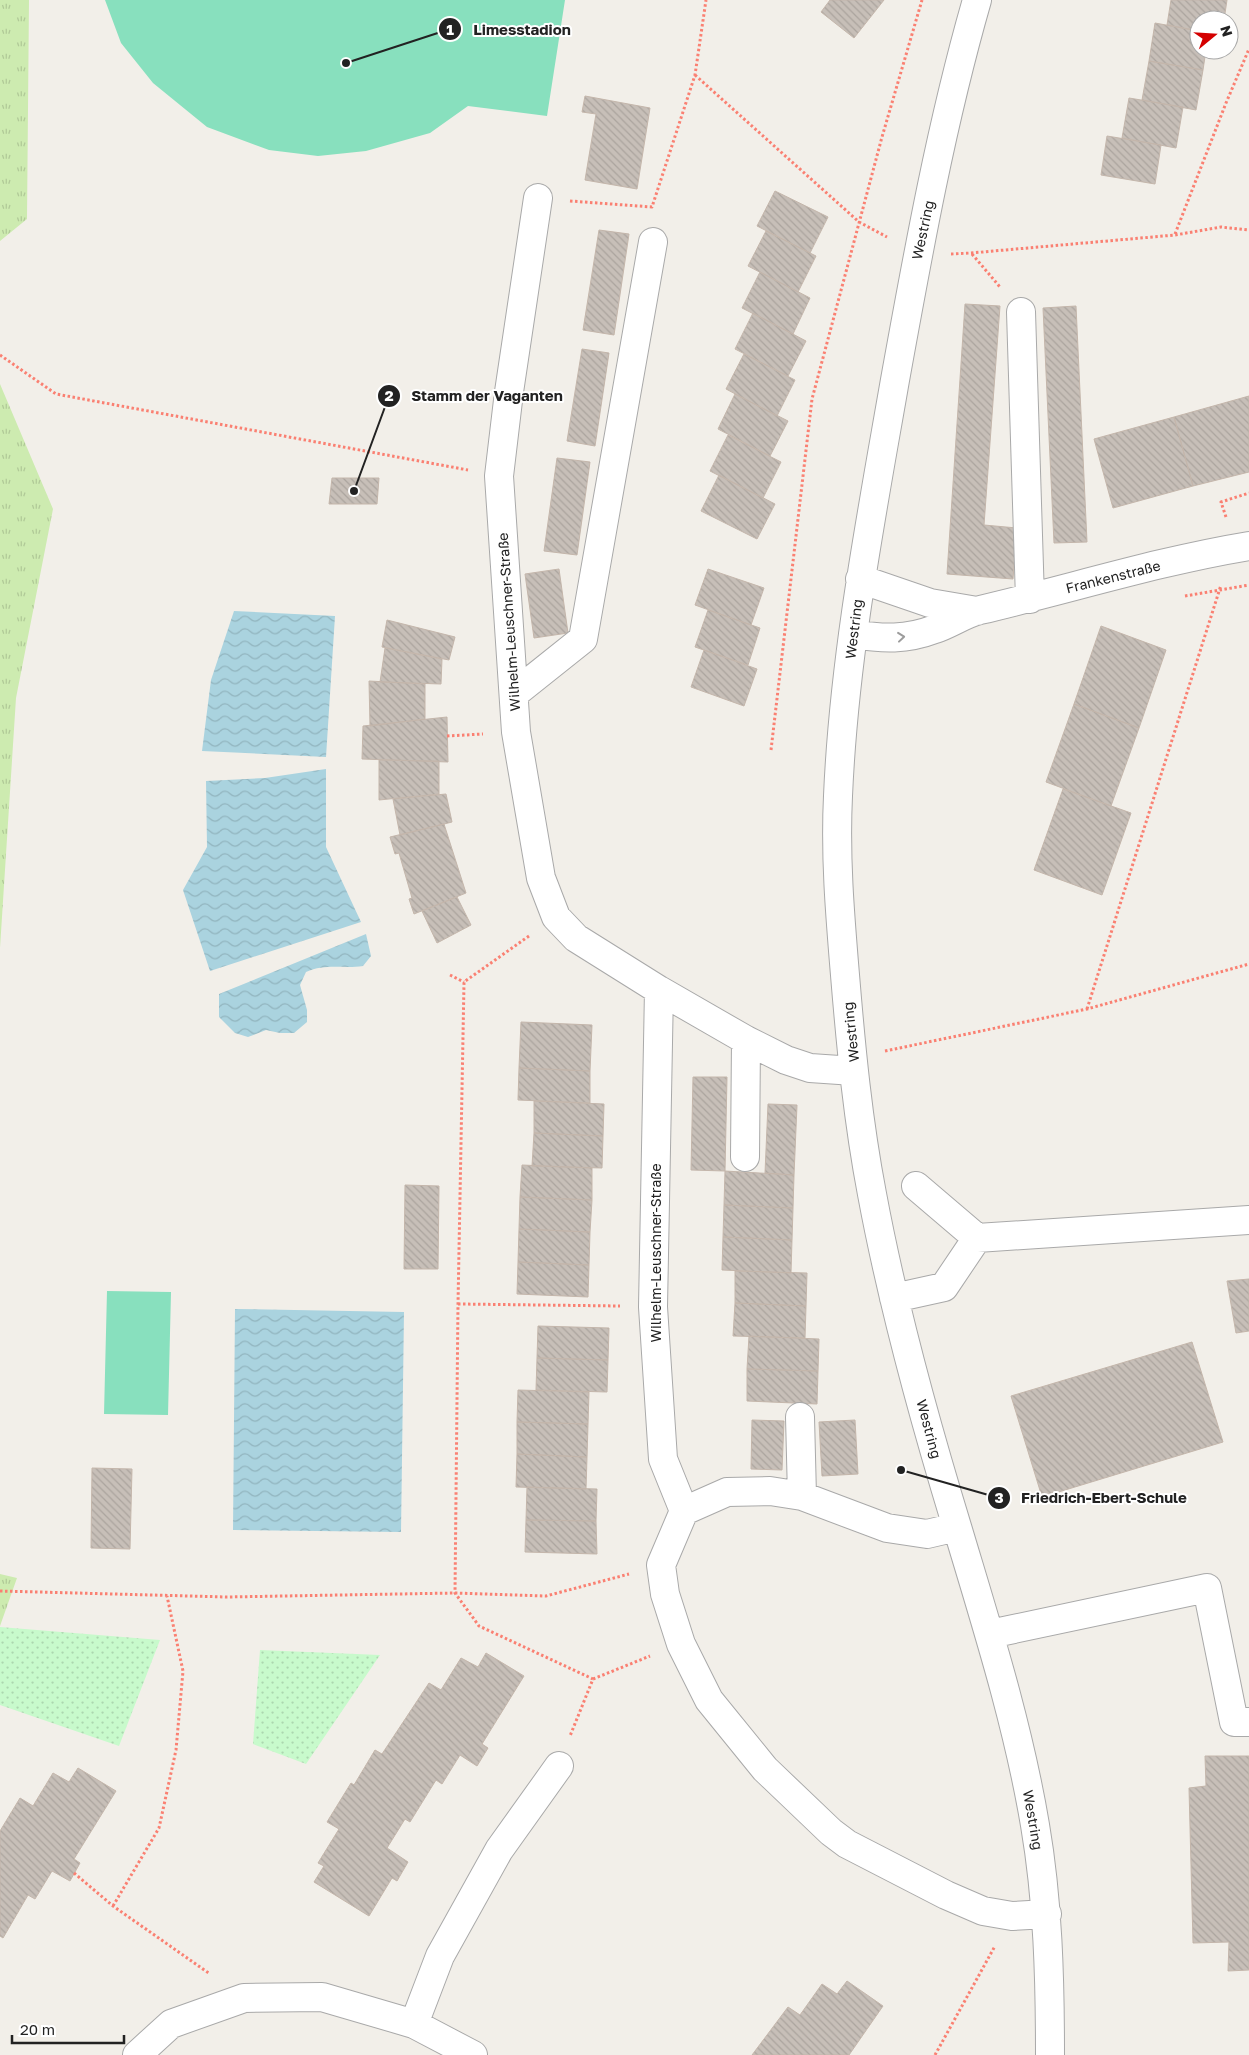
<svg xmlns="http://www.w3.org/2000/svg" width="1249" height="2055" viewBox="0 0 1249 2055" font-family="'Golos Text',sans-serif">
<defs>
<pattern id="grass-tufts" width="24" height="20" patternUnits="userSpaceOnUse" patternTransform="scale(1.25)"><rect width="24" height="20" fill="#cdebb0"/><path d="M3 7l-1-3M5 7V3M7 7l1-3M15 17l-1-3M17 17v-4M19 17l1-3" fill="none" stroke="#b0c997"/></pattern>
<pattern id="park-dots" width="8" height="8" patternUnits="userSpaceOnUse" patternTransform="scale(1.25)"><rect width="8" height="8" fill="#c8facc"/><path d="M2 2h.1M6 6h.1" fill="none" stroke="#acd6af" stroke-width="1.8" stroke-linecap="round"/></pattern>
<pattern id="water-waves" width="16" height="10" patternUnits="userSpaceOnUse" patternTransform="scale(1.25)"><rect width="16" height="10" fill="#aad3df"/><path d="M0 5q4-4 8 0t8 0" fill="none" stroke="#92b5bf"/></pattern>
<pattern id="building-back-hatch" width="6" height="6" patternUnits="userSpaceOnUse" patternTransform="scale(1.25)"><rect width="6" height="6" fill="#c7bfb8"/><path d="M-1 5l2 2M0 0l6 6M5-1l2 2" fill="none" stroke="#aba49e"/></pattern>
</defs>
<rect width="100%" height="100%" fill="#f2efe9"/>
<path fill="url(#grass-tufts)" d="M0,0h29l-2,219 -27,22z
M0,384l53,125 -37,189 -16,250z
M0,1574l17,4 -17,48z"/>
<path fill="url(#park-dots)" d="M0,1627l160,13 -41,106 -119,-41z
M260,1650l120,5 -74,109 -53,-20z"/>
<path fill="#88e0be" d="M105,0h460l-18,116 -79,-10 -38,27 -64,18 -48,5 -49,-6 -62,-23 -54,-44 -32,-40z
M107,1291l64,1 -3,123 -64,-1z"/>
<path fill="url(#water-waves)" d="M234,611l101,5 -9,141 -124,-6 9,-71z
M326,769v78l35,75 -151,49 -27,-81 24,-43 -1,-66 59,-3z
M366,934l5,22 -8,10c-20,3 -37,-3 -57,6l-6,13 7,25v12l-13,11h-14l-14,-3 -18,7 -13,-4 -16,-16v-23z
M235,1309l169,3 -3,220 -168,-2z"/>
<path fill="url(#building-back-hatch)" stroke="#c4b6ab" d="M830,0h54l-30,38 -33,-26z
M1171,0h56l-3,20h-25v11l-32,-6z
M1155,23l44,8v19h7l-3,20 -54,-9z
M1149,61l54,9 -7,40 -54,-10z
M585,96l65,12 -13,81 -52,-9 11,-66 -14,-2z
M1129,98l54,9 -7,41 -54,-10z
M1107,136l54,9 -6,39 -54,-9z
M775,191l53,26 -18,36 -53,-27z
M599,230l30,4 -15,101 -31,-5z
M766,231l50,25 -18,36 -50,-26z
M760,272l50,26 -17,36 -51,-26z
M965,304l35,2 -16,219 33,3 -4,51 -66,-5z
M1076,306l11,236 -33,1 -11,-235z
M753,313l53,28 -18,35 -53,-27z
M582,349l27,4 -14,93 -28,-5z
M744,354l51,26 -18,36 -51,-27z
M735,394l53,27 -18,35 -52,-27z
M1249,396v76l-56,14 -19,-69z
M1174,417l19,69 -80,22 -19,-69z
M728,435l53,27 -18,36 -53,-27z
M557,458l33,4 -13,93 -33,-4z
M719,475l56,29 -18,35 -56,-28z
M332,478h47l-2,26h-48z
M559,569l9,64 -34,5 -9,-64z
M708,569l56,19 -13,37 -56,-20z
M708,610l52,18 -12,37 -53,-18z
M387,620l68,17 -6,23 -67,-13z
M1101,626l65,24 -27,78 -65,-24z
M385,648l57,11 -1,25 -61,-2z
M704,650l53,19 -13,37 -53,-19z
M369,681l56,3v35l-55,7z
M1074,704l65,24 -28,78 -65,-24z
M447,717l1,45 -86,-3 1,-33z
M379,760l60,1v33l-60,6z
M1063,789l68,24 -29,82 -68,-25z
M446,794l6,28 -52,13 -7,-36z
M444,824l22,69 -52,21 -5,-15 3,-1 -13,-45 -4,1 -5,-17z
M457,897l14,28 -34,18 -15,-32z
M521,1022l71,3 -2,46 -71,-3z
M519,1068l71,3v32l-72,-3z
M693,1077h34l-2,94 -34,-1z
M534,1101l70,3 -1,32 -69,-3z
M768,1104l29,1 -3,70 -29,-2z
M534,1133l69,3 -1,32 -70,-2z
M522,1165l70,3v32l-72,-3z
M725,1171l69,4 -1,33 -69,-3z
M405,1185l34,1 -1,83h-34z
M520,1197l72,3 -2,32 -71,-3z
M724,1205l69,3 -1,32 -69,-3z
M519,1229l71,3 -1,33 -71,-3z
M723,1237l69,3 -1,33 -69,-3z
M518,1262l71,3 -1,32 -71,-3z
M735,1271l72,2 -1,33 -71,-3z
M1249,1279v52l-13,2 -9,-52z
M735,1303l71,3 -1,32 -72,-2z
M538,1326l71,2 -1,32 -71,-2z
M749,1336l70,3 -1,32 -71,-2z
M1192,1342l31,100 -181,55 -31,-101z
M537,1358l71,2 -1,32 -71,-2z
M747,1369l71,2 -1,33 -70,-3z
M518,1390l71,2 -1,32 -71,-2z
M752,1420l32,1 -2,49 -31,-1z
M855,1420l3,54 -36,2 -3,-54z
M517,1422l71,2 -1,33 -70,-3z
M517,1454l70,3 -1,32 -70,-2z
M92,1468l40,1 -2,80 -39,-1z
M527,1487l70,2 -1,32 -70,-1z
M526,1520l70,1 1,33 -72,-2z
M486,1653l38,23 -42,68 6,4 -11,18 -17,-11 -18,29 -6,-4 -26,42 -5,-3 -18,29 21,14 -11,19 -5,-3 -23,38 -55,-34 10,-16 -6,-3 21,-34 -12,-7 24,-39 3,2 21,-35 7,4 47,-71 12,7 20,-32 17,9z
M1205,1756h44v214l-21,1 1,-29 -36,1 -4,-155 17,-2z
M78,1768l38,23 -42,68 6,4 -10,18 -18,-10 -17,28 -7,-4 -25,43 -3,-2v-105l20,-33 13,8 20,-33 16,9z
M847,1981l36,25 -34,49h-97l36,-48 12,8 22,-31 15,10z"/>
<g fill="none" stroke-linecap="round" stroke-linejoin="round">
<defs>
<path id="minor" d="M977,0c-36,125 -59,253 -82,380 -24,138 -51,276 -57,416 -3,60 2,119 7,179 6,73 13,146 27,219 21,113 52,225 86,336 29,97 60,194 77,295 13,76 15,153 15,230
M538,198l-29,194 -10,84 17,256 25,146 15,39 20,21 83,52 87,50 40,20 24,8 44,3
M1021,312l9,287
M860,579l70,24 47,8
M853,634c30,5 53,6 82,-5 15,-5 29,-15 45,-19 90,-21 178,-49 269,-64
M514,694l69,-55 70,-397
M659,990l-6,317 10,152 21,52
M745,1157l1,-117
M916,1186l61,52 272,-18
M894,1298l50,-11 33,-49
M800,1417l2,79
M957,1527l-30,7 -40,-6 -85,-32 -32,-5 -43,1 -43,19 -23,54 4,29 16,50 28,56 56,69 66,63 16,12 99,51 37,16 29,5 35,-2
M990,1634l217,-46 27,134h15
M414,2024l26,-68 59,-106 60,-84
M137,2055l34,-31 73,-26 78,-1 92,27 59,31"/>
</defs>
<use href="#minor" stroke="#a9a9a9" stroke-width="30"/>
<path stroke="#fa8072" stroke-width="3" stroke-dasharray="2.5 2.5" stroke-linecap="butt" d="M695,75l164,147 28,15
M570,201l82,6 43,-132 11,-75
M1175,234l51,-131 23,-54
M951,254l20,-1 204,-18 46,-8 28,3
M972,254l28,33
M0,355l56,39 412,76
M1226,517l-5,-15 28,-9
M1185,596l64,-11
M447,736l36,-2
M771,750l41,-351 70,-262 40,-137
M529,936l-65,46 -6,322 -3,289 24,33 114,53 -23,57
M450,975l14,7
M1087,1009l134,-424
M885,1051l202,-42 162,-45
M458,1304l162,2
M0,1591l227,6 228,-4 91,3 83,-22
M593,1679l57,-23
M74,1873l39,33 97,68
M113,1906l46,-78 17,-78 7,-79 -16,-75
M935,2055l60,-109"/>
<use href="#minor" stroke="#fff" stroke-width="28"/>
</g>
<defs><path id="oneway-chevron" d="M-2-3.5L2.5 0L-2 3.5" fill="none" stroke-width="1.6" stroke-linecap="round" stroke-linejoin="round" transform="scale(1.25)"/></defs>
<use stroke="#9c9c9c" href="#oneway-chevron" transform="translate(901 637) rotate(-6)"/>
<g text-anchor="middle" stroke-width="4" stroke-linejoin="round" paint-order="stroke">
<g font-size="14" fill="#222" stroke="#fff">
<text transform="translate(923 230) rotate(-78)" y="5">Westring</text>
<text transform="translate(1113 577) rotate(-14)" y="5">Frankenstraße</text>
<text transform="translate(509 622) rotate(-94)" y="5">Wilhelm-Leuschner-Straße</text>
<text transform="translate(854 629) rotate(-83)" y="5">Westring</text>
<text transform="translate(851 1032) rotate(-96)" y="5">Westring</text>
<text transform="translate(656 1253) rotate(-90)" y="5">Wilhelm-Leuschner-Straße</text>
<text transform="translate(929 1429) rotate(75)" y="5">Westring</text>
<text transform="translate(1033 1820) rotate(80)" y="5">Westring</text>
</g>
</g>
<path fill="none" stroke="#222" stroke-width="2" d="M346 63L450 29M354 491L389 396M901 1470L999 1498"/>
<g fill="#222" stroke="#fff" stroke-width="2">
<circle cx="346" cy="63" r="5"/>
<circle cx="354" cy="491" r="5"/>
<circle cx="901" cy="1470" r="5"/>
<circle cx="450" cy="29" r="12"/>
<circle cx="389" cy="396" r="12"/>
<circle cx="999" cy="1498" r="12"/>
</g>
<g font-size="15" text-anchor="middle" font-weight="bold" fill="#fff">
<text x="450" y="35">1</text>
<text x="389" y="401">2</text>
<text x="999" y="1503">3</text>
</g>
<g font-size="15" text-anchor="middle" font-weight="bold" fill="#222" stroke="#fff" stroke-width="4" stroke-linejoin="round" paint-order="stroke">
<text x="522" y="35">Limesstadion</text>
<text x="487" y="401">Stamm der Vaganten</text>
<text x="1104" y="1503">Friedrich-Ebert-Schule</text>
</g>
<g transform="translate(1214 35) rotate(72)"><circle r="24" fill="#ffffff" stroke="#a7a7a7"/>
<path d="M0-4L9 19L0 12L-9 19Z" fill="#d40000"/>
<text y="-8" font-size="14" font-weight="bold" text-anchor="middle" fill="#222222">N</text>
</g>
<path d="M12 2035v8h112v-8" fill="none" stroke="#222222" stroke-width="2.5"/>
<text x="20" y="2035" font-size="15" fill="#222222" stroke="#ffffff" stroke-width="4" paint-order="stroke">20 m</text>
</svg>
